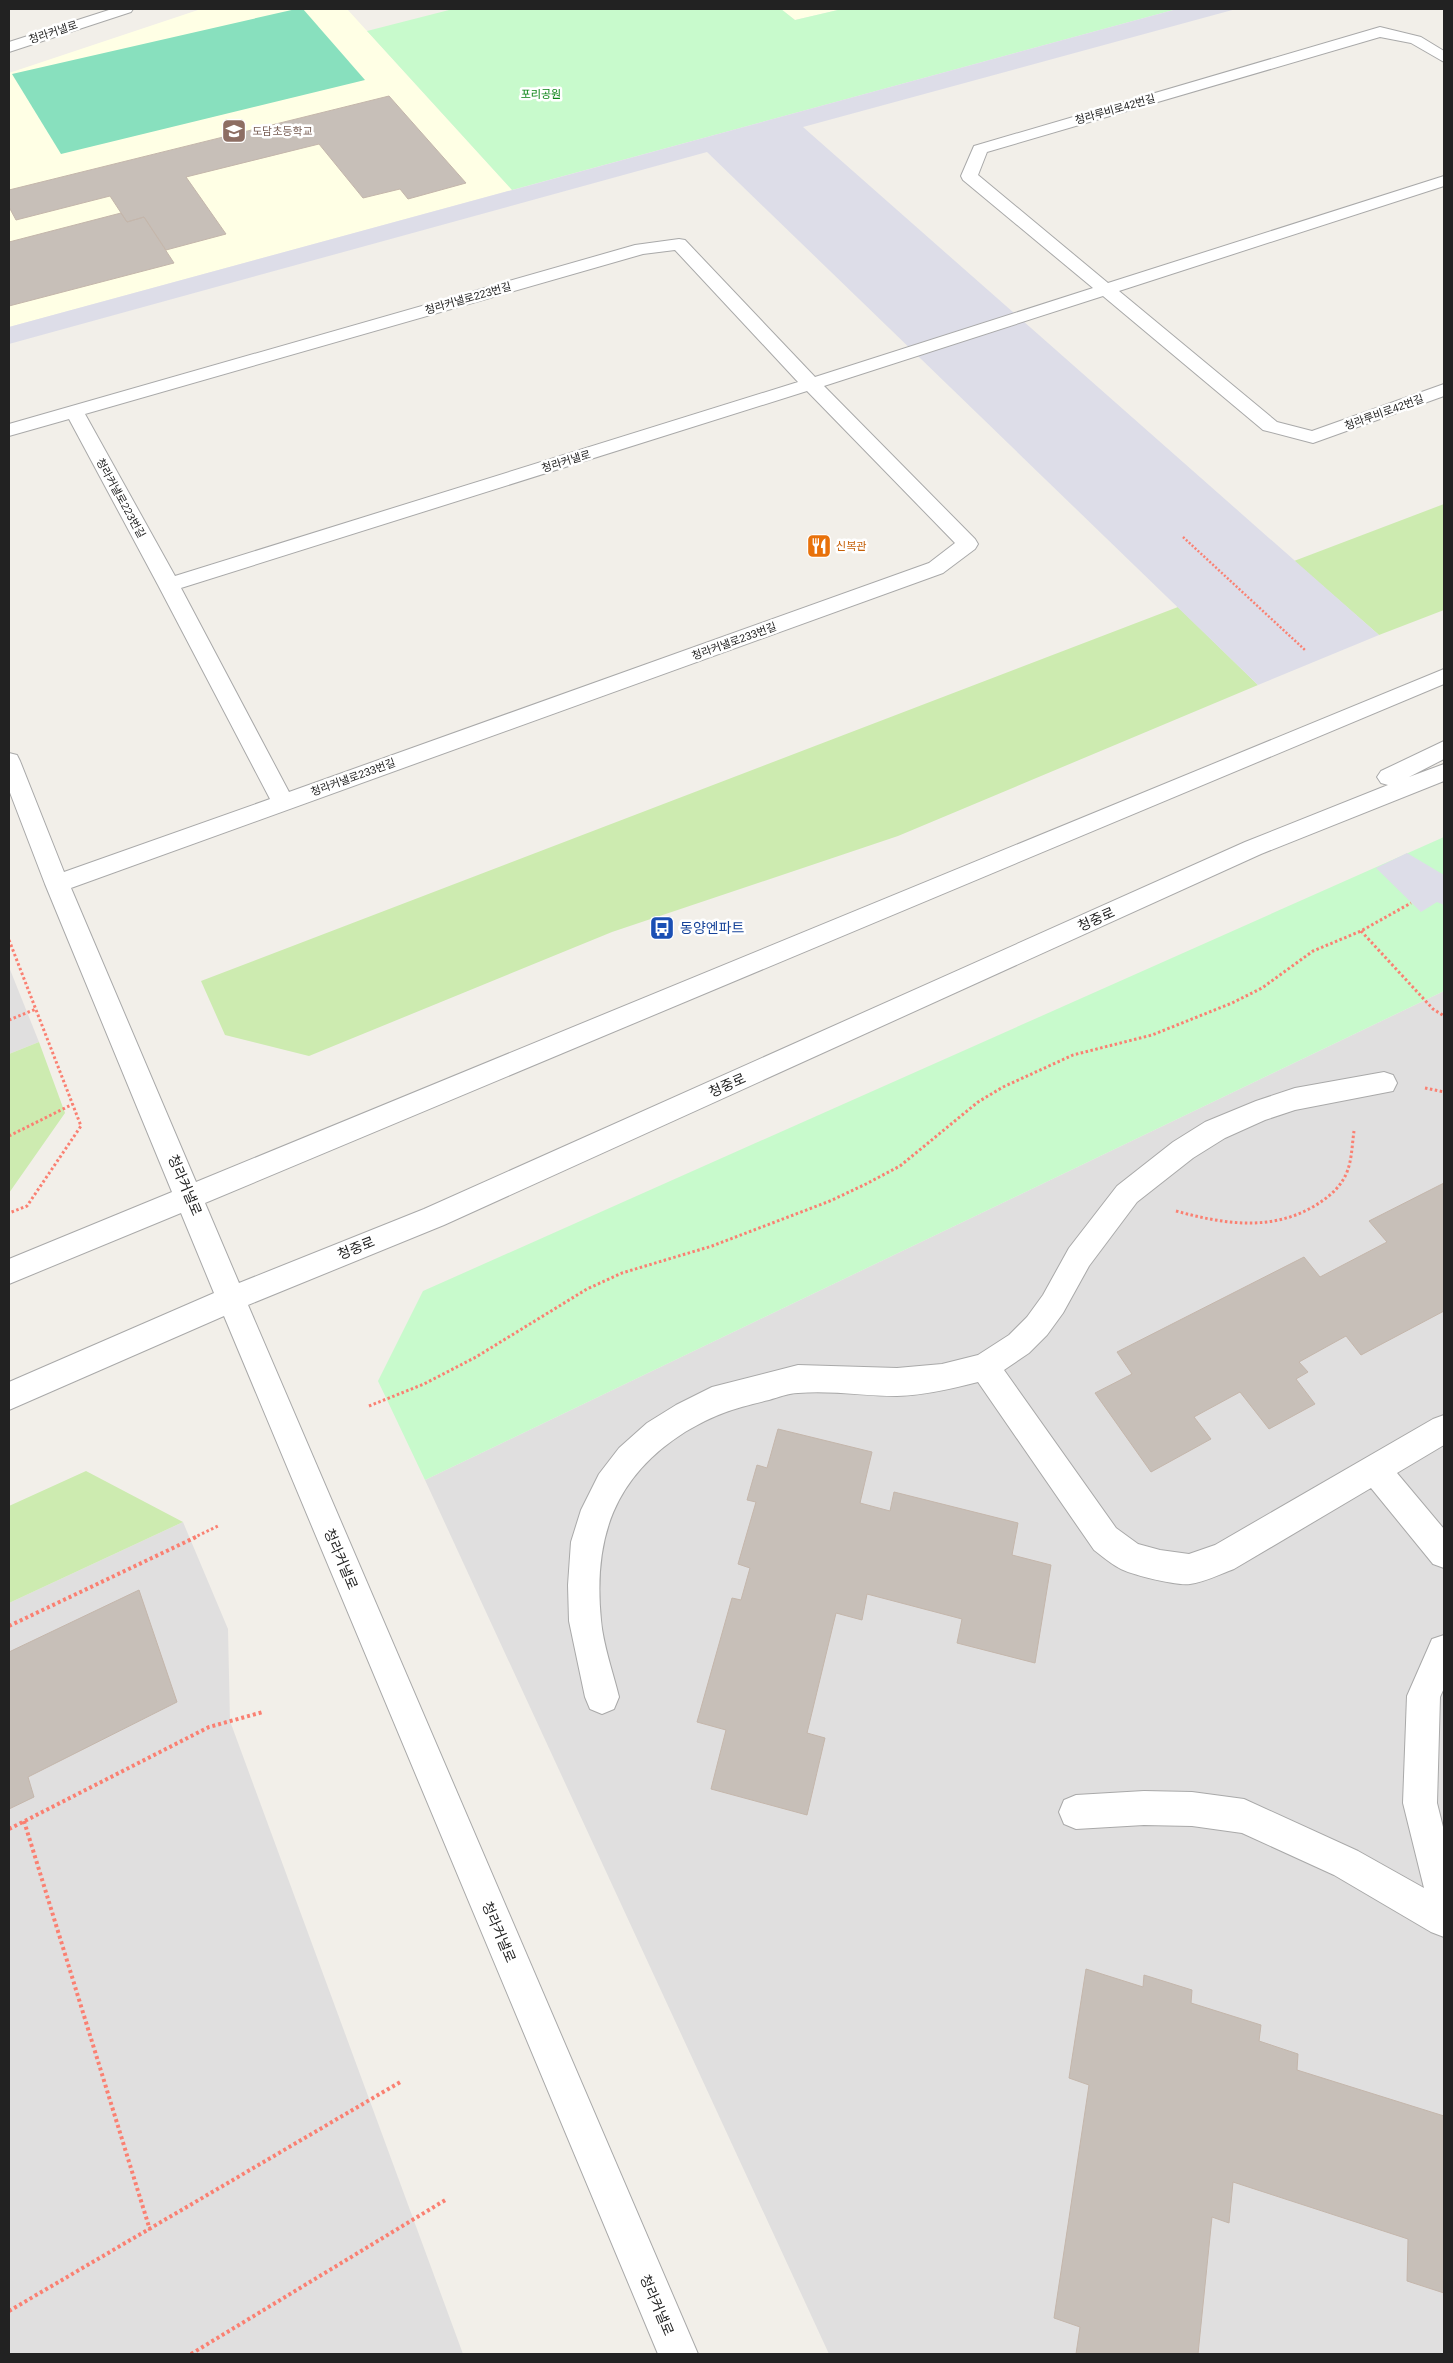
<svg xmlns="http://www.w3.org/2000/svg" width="1453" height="2363" viewBox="0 0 1453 2363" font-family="Arial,'Noto Sans KR',sans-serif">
<rect width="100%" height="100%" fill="#f2efe9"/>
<path fill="#e0dfdf" d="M9,967l30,75 -30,12z
M1444,991v1363h-615l-404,-874z
M183,1522l45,107 2,92 233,633h-454v-751z"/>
<path fill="#ffffe5" d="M201,9h146l165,181 -503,137v-254z
M781,9h61l-47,11z"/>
<path fill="#cdebb0" d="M1444,504v106l-65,25 -85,-74z
M1178,607l80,78 -360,151 -286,96 -303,124 -84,-21 -24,-54z
M39,1042l26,71 -56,80v-139z
M86,1471l97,51 -174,81v-97z"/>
<path fill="#c8facc" d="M453,9h328l14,11 47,-11h335l-665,181 -145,-159z
M1444,837v154l-1019,489 -47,-99 45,-90z"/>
<path fill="#88e0be" d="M296,9h7l62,71 -304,74 -49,-80z"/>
<path fill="#dddde8" d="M1177,9h59l-433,118 576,508 -121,50 -551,-533 -698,192v-17z
M1407,853l37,22v30l-7,-3 -16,10 -45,-44z"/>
<path fill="#c7bfb8" stroke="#c4b6ab" d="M389,96l77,87 -58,16 -8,-10 -37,9 -44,-54 -133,33 40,57 -60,16 -22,-33 -17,5 -17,-26 -94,24 -7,-13v-17z
M121,213l6,9 17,-5 30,46 -165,43v-64z
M1444,1183v128l-83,44 -15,-19 -47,26 9,10 -12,7 19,25 -46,25 -29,-37 -46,25 17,22 -60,33 -56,-79 37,-19 -15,-22 187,-95 16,20 67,-35 -18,-21z
M778,1429l94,23 -12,51 30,8 4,-19 124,31 -6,32 39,10 -16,98 -78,-20 5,-24 -95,-25 -5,26 -26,-7 -29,120 18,5 -18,77 -96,-26 15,-59 -29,-8 35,-124 9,2 9,-32 -12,-4 18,-62 -9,-2 10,-35 10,3z
M139,1590l38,112 -149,75 6,20 -25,12v-157z
M1086,1969l57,18 1,-12 48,15 -1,13 70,22 -2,16 39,13 -1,16 147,46v177l-37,-12 1,-42 -175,-57 -4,41 -17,-6 -14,137h-122l4,-27 -26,-9 35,-233 -20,-7z"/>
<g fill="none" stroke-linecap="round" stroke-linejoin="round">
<defs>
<path id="minor" d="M112,9h21l-2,3 -122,40v-10z
M1380,27l41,10 23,14v11l-33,-19 -31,-6 -393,115 -9,23 130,108 336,-107v10l-325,105 158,131 35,9 132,-47v12l-131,47 -50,-13 -160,-134 -279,90 151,153 3,5 -3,5 -32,24 -872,315 125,294 1248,-513v15l-1239,519 34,80 185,-74 821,-367 143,-57 -7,-2 -4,-6 4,-6 63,-30v18l-35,18 35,-13v17l-183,73 -817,371 -196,80 450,1049h-40l-434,-1038 -215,94v-28l205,-89 -33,-80 -172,71v-25l163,-67 -127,-308 -36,-94v-37l8,2 3,6 44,111 206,-73 -112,-214 -89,-166 -60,17v-12l626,-179 44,-6 6,1 130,137 278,-89 -130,-108 -2,-4 13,-30zM675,250l123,132 -623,194 -90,-162 558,-160zM807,391l148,152 -26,20 -640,229 -108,-204z
M1384,1072l9,3 4,8 -4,8 -98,19 -30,10 -40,18 -32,20 -56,44 -48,64 -26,47 -16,22 -18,18 -25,17 112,158 22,16 22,6 29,4 26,-9 218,-126 11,-4v30l-47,28 47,56v39l-11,-4 -62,-76 -137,81c-14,5 -29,13 -44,15 -13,2 -59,-9 -71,-16 -9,-5 -17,-12 -25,-18l-116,-168c-27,7 -53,13 -81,14 -33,0 -66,-6 -99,-3 -9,0 -19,4 -29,7 -34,8 -54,14 -84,32 -71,45 -92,106 -84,188 2,25 12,52 18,77l-5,12 -12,5 -12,-5 -5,-12 -16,-76 -1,-36 3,-43 10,-32 18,-36 20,-26 28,-25 29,-18 36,-18 86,-22 99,3 45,-4 36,-9 31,-20 18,-18 16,-22 26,-47 48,-62 56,-44 32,-20 51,-21 39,-13z
M1444,1635v53l-4,9 -3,106 7,28v106l-13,-5 -97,-57 -92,-42 -50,-7 -48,-1 -68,4 -12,-5 -5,-12 5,-12 12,-5 68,-4 48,1 52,7 114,52 66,37 -21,-85 4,-107 25,-57z"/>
</defs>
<use href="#minor" stroke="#a9a9a9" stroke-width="2"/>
<path stroke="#fa8072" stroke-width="2.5" stroke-dasharray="2 2" stroke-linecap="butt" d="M1183,537l122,113"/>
<path stroke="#fa8072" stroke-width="3" stroke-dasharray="2.5 2.5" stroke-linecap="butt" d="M1361,931l72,78 11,7
M9,940l72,186 -54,80 -18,7
M9,1020l27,-11
M1425,1088l19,4
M9,1136l64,-32
M1176,1211c47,13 96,21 140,-6 13,-8 25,-18 31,-33 5,-13 5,-27 7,-41
M369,1406l55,-22 52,-27 111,-68 35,-16 90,-27 118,-45 36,-17 34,-18 78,-64 25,-15 70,-32 79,-20 80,-32 30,-15 51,-37 48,-20 50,-28
M193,1538l25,-12"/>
<path stroke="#fa8072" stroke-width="4" stroke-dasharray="3 3" stroke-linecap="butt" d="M9,1626l187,-89
M24,1821l126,409
M9,1829l200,-102 54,-15
M9,2311l393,-230
M191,2354l256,-155"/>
<use href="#minor" fill="#fff" fill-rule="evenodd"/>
</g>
<defs>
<symbol id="school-square" viewBox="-11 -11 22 22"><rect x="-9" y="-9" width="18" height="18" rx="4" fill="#8d6e63" stroke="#fff"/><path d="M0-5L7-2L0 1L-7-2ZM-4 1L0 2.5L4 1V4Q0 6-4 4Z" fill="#fff"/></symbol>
<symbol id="restaurant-square" viewBox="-11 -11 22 22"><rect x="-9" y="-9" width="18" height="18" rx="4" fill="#e8710a" stroke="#fff"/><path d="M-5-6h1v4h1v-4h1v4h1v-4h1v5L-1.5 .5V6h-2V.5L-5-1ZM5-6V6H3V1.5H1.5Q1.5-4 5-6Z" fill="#fff"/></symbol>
<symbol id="bus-square" viewBox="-11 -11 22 22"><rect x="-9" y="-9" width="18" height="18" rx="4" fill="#1a4fb4" stroke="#fff"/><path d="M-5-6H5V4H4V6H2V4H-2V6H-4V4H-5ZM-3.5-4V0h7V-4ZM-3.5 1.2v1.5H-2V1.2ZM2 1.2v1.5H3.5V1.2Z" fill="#fff"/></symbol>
</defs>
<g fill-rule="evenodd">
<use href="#school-square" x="220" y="117" width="28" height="28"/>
<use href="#restaurant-square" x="805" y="532" width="28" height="28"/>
<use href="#bus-square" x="648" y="914" width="28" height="28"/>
</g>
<g text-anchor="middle" stroke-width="5" stroke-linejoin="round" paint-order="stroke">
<g font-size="11" fill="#222" stroke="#fff">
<text transform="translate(53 32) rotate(-18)" y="4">청라커낼로</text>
<text transform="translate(1115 109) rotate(-16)" y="4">청라루비로42번길</text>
<text transform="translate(468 298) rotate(-16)" y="4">청라커낼로223번길</text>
<text transform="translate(1384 412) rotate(-20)" y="4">청라루비로42번길</text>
<text transform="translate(566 461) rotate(-17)" y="4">청라커낼로</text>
<text transform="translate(121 498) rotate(61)" y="4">청라커낼로223번길</text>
<text transform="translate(734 641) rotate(-20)" y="4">청라커낼로233번길</text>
<text transform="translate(353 777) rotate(-20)" y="4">청라커낼로233번길</text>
</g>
<g font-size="11" fill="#0c8416" stroke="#fff">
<text x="541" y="98">포리공원</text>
</g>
<g font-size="11" fill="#785e54" stroke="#fff" text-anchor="start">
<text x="252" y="135">도담초등학교</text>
</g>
<g font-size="11" fill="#c56008" stroke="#fff" text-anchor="start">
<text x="836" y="550">신복관</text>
</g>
<g font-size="14" fill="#222" stroke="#fff">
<text transform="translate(1096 919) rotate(-24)" y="5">청중로</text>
<text transform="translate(727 1085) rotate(-24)" y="5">청중로</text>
<text transform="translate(185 1185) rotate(67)" y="5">청라커낼로</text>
<text transform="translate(356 1248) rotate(-22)" y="5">청중로</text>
<text transform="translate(341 1559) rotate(67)" y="5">청라커낼로</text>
<text transform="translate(499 1932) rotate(67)" y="5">청라커낼로</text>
<text transform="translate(657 2305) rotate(67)" y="5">청라커낼로</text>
</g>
<g font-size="14" fill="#164399" stroke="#fff" text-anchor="start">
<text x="680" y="933">동양엔파트</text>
</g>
</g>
<rect width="1453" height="2363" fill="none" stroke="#222222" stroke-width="20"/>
</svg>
